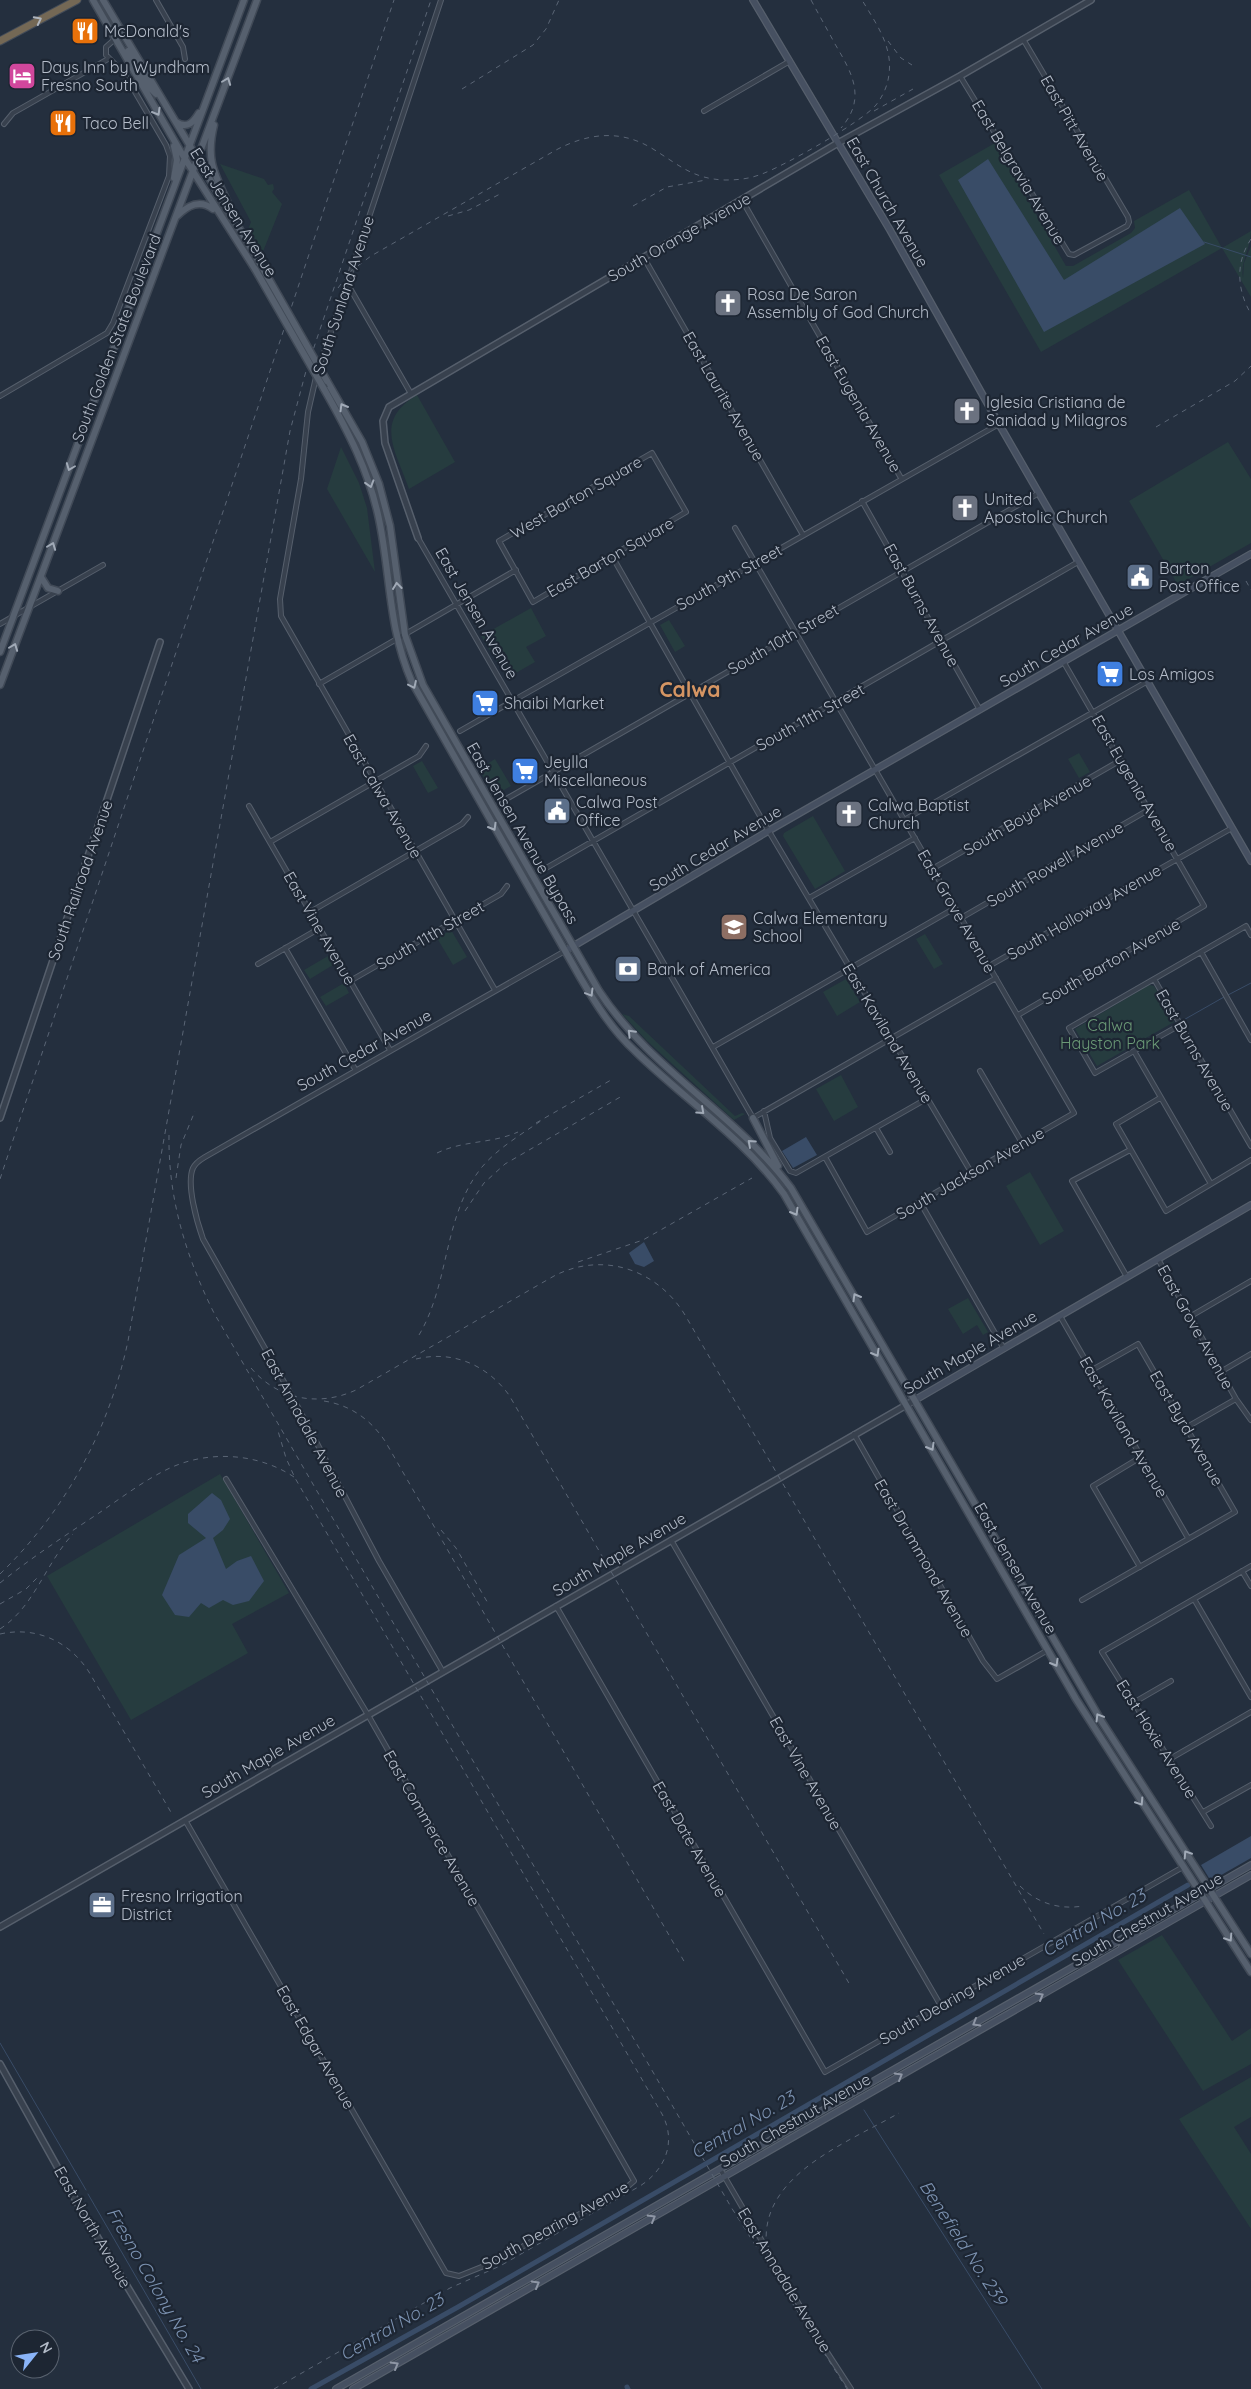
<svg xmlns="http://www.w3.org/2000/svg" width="1251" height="2389" viewBox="0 0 1251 2389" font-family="Quicksand,sans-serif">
<rect width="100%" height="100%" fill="#242f3e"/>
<path fill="#263c3f" d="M995,143l71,123h7l58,-33 4,-5 -1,-7 55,-31 33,58 29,-17c0,17 -11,30 -8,47l1,-15 7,-17v51l-29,-49 -181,104 -102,-177z
M220,164l44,15 4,6 5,-1 1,5 -2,3 10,12 -20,50 -13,-27 2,-5z
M417,395l38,67 -46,27c-13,-38 -36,-68 8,-94z
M1228,442l23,37v64l-73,42 -49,-84z
M341,447l18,36 8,25 8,64 -48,-83z
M531,608l15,28 -20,11 9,15 -28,16 -26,-42z
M669,620l16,26 -10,6 -15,-27z
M1079,753l11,19 -11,6 -11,-19z
M495,759l16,27 -17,10 -15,-27z
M422,761l16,27 -10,5 -15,-27z
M813,816l32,55 -30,18 -32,-53 1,-3z
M527,836l16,27 -8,4 -15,-27z
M451,930l16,27 -14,8 -16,-27z
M925,934l18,30 -9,5 -18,-30z
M328,956l5,9 -23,14 -6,-9z
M846,979l14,23 -23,14 -14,-24z
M344,983l5,10 -23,13 -6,-9z
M1149,985l5,1 20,36 -77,44 -22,-37z
M622,1014l7,2 106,100 7,-3 3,1 -11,6 -87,-79z
M841,1075l17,32 -24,14 -18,-32z
M1030,1172l34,59 -24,14 -34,-59z
M968,1298l20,34 -5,3 -6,-10 -14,9 -15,-25z
M220,1474l69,119 -57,31 16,29 -117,67 -84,-144z
M1162,1935l70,106 19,-13v36l-48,27 -85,-131z
M1251,2077v40l-17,10 17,27v75l-72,-110z"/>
<path fill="#394c67" d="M988,159l76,121 116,-72 25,36 -161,88 -86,-152z
M806,1137l11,18 -24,13 -11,-17z
M644,1242l10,19 -10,6 -9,-3 -6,-11z
M212,1493l9,7 9,19 -7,11 -10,8 13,31 11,-8 14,-5 13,25 -15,20 -16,4 -10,-5 -14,8 -8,-5 -12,14 -14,-2 -13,-20 17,-40 27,-17 -18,-15v-9z
M1251,1836v22l-35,20h-7l-8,-13z"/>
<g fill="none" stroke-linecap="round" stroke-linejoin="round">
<path stroke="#394c67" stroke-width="1" d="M1204,242l47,15
M1228,995l23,-12
M1173,1026l51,-29
M0,2043l86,147
M864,2110l178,279
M88,2194l113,195"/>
<path stroke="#394c67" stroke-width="5" d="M627,2387l1,2
M311,2389l147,-82 730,-422"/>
<defs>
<path id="minor" d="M156,0l27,47 2,12
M960,76l109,178 5,1 53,-29 2,-4 -1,-5 -105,-178
M704,111l86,-50
M4,124l9,-11 95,-54
M742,200l159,278
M644,258l159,277
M347,283l63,109
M319,368l122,-368
M316,377l-8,35 -7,67 -21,120 1,17 214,374
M0,396l107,-63 6,-10 56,-147 1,-20 -4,-11 -42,-72 -18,-18v-8l9,-8
M652,453l34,59 -153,90 -34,-61z
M862,501l118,209
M735,528l339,585 -207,119 -42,-75
M418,538l335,580 243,-140
M612,556l152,267 207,349
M0,624l103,-59
M319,684l197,-114
M460,731l539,-307
M501,802l538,-309
M249,806l141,244
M904,820l244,-139
M270,842l149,-86 7,-10
M932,869l189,-109
M541,871l537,-309
M809,898l106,-60
M310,912l152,-88 6,-7
M961,918l189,-109
M285,948l70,121
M1201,952l50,88
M258,964l62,-36
M989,966l243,-138
M1154,979l97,167
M350,981l151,-87 6,-8
M1018,1015l186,-109 -141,-245
M1180,1025l-85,48 -26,-45 177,-102 5,9
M713,1047l242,-139
M1134,1051l77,133
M980,1071l42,72
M1160,1098l-44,26 50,87 85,-51
M764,1111l6,27 20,33 6,2 132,-75
M876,1128l14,24
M920,1202l84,147
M1158,1259l78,140 15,21
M1127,1277l-55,-96 58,-31
M1060,1316l128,222
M1191,1316l60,-35
M1222,1371l29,-17
M1187,1427l49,-28
M854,1434l129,227 14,18 51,-29
M671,1540l270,466
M1140,1567l-47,-81 48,-29
M1242,1571l9,15
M1194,1599l57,98
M1082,1600l153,-88 -97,-168 -46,26
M556,1606l269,466 358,-205
M443,1672l-64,-111 -87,-165 -89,-157c-6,-17 -17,-55 -10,-71 3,-6 7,-8 12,-11l360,-206
M1133,1703l38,-22
M1168,1760l83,-48
M1203,1812l48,-27
M185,1820l261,453 13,3 40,-16 128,-73 7,-6 -266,-466 -142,-236
M1211,1826l-109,-174 149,-86
M720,2169l105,180 26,40"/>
<path id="tertiary" d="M418,538l-33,-95 -2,-22 6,-14 449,-264 122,-67 131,-76
M0,1118l160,-476
M0,1927l915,-527
M0,2064l83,149 106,176"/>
<path id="secondary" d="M753,0l137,230 109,194 252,437
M565,951l205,-121 481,-276
M915,1400l336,-195
M1121,1949l3,-6 13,-10
M336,2389l915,-524
M353,2389l898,-514"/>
<path id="primary" d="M93,0l89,154 73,115
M103,0l155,260
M128,51l21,36 7,7
M176,122c11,7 17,1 23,-9
M214,125c-8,33 -1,46 13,76
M174,146l3,14 -3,18
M177,216c11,-11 23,-17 36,-7
M327,381l35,61 17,42 11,42 15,109 18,50 176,306c51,78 137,123 192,197l311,534 149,232
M324,389c24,42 45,82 55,130 12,57 9,108 33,163l168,295c16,27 32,53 55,74 49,48 109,87 149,143l292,505 175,273
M41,577l7,11 10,3
M0,652l244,-652
M0,685l257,-685
M753,1118l25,48"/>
<path id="motorway" d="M0,41l77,-41"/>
</defs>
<use href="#minor" stroke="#565f6c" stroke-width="6"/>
<use href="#tertiary" stroke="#565f6c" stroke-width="8"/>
<use href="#secondary" stroke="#565f6c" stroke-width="8"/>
<use href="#primary" stroke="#414a57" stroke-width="9"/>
<use href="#motorway" stroke="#434c59" stroke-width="9"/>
<use href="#minor" stroke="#38414e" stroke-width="4"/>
<use href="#tertiary" stroke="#38414e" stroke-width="5"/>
<use href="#secondary" stroke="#465061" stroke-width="5.5"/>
<use href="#primary" stroke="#56606e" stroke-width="6"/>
<use href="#motorway" stroke="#746855" stroke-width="7"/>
<path stroke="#5a6575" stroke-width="1" stroke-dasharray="5 5" stroke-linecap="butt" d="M811,0c8,15 16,29 24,44 17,29 32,54 6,84
M888,41l13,17 11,7
M462,89l71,-44 13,-16 13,-29
M874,111l39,-22
M633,206l34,-19 39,-7
M448,216l21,-6 33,-17
M1251,239c-16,24 -14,51 0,75
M338,288l13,-17 20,-15 185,-106c32,-17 65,-21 97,-1 26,16 40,30 72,31 12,0 23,-1 34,-5 22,-7 103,-53 117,-70 7,-9 12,-20 13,-31 4,-28 -14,-52 -27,-74
M1156,427l79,-46 16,-15
M1246,581l5,9
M536,1123l75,-43
M169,1135c-1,63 17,122 45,178l517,894 116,182
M437,1153c27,-13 54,-9 81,-21
M176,1178l5,-33 14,-34
M0,1179l394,-1179
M465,1211l19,-28 21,-19 117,-68
M578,1262l65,-22 109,-62
M419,1335c31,-52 24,-120 63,-168 16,-19 40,-33 60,-47
M416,1359c37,-9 71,6 93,36l341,590
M251,1368c27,32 68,39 105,22l198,-114c48,-25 103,-7 131,39l359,619
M324,1401c26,4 46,18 61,40l300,522
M441,1530l15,18 33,57
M0,1574c66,-64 109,-144 128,-233l162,-910 16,-60 125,-371
M0,1583c31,-25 63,-46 96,-68 24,-16 48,-35 74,-47 39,-18 88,-15 124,9
M0,1604l26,-15 12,-12
M0,1629c35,-23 45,-65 73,-95
M0,1634c36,-8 69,7 89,38l83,142
M1020,1886c17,17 39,24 63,20
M771,2266c-28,-85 71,-120 128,-153
M274,2389l176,-101 50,-22 140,-80c25,-16 37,-44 22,-72l-367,-636 -9,-20 -8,-27"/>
<defs>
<path id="primary-bridge" d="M258,260l69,121
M255,269l69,120"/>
</defs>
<use href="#primary-bridge" stroke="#414a57" stroke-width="9" stroke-linecap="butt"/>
<use href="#primary-bridge" stroke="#56606e" stroke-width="6"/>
</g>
<defs><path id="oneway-chevron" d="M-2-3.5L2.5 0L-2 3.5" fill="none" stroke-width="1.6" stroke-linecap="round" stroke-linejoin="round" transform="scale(1.25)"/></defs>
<use stroke="#aeb4bd" href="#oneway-chevron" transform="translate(38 20) rotate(-27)"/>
<g stroke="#a1aab7">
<use href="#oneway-chevron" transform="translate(227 81) rotate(-69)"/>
<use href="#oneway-chevron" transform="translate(157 112) rotate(60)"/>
<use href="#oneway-chevron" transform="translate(343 407) rotate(-120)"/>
<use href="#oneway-chevron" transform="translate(70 467) rotate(111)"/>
<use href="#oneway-chevron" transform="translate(370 484) rotate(73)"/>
<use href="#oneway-chevron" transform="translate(52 546) rotate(-69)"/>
<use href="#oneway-chevron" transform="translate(397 586) rotate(-97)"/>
<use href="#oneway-chevron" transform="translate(14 647) rotate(-69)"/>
<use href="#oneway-chevron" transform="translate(413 685) rotate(65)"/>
<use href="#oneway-chevron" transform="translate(493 827) rotate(60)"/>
<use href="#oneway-chevron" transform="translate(590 993) rotate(59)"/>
<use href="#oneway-chevron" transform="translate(631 1033) rotate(-134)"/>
<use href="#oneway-chevron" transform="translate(701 1111) rotate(42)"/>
<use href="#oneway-chevron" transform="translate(751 1143) rotate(-138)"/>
<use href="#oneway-chevron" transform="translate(795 1212) rotate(60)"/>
<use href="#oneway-chevron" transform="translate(856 1297) rotate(-120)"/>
<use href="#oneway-chevron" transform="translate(876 1353) rotate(60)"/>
<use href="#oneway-chevron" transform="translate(931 1447) rotate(60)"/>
<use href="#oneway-chevron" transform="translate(1055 1663) rotate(60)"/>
<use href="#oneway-chevron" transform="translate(1099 1717) rotate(-121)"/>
<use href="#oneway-chevron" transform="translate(1140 1802) rotate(57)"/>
<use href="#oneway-chevron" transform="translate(1187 1854) rotate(-123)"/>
<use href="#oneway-chevron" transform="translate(1229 1938) rotate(57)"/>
</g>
<g stroke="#8e96a5">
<use href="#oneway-chevron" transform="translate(1040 1996) rotate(-30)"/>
<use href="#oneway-chevron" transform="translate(976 2023) rotate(150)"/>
<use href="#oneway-chevron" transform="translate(899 2076) rotate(-30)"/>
<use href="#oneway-chevron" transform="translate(652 2218) rotate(-30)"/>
<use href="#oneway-chevron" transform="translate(536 2284) rotate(-30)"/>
<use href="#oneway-chevron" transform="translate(395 2365) rotate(-30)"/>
</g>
<defs>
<symbol id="restaurant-square" viewBox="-11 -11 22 22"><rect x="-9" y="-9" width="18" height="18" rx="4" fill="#e8710a" stroke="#1d2633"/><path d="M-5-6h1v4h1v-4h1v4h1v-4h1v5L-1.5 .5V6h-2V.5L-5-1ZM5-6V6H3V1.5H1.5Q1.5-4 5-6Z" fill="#fff"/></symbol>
<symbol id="hotel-square" viewBox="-11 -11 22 22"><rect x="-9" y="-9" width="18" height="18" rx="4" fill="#d1479c" stroke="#1d2633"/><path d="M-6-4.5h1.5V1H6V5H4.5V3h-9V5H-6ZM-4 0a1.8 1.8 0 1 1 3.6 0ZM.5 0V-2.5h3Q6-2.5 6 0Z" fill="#fff"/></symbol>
<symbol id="church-square" viewBox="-11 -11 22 22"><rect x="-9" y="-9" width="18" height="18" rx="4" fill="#6b7280" stroke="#1d2633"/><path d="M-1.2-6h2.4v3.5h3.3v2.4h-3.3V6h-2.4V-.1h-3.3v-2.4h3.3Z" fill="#fff"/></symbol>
<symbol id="civic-square" viewBox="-11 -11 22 22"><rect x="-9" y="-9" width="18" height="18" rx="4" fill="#5c6f8a" stroke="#1d2633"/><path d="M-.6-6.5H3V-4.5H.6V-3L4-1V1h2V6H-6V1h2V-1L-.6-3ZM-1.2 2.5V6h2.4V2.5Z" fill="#fff"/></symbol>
<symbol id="supermarket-square" viewBox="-11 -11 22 22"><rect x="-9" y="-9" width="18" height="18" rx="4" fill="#3f7fe0" stroke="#1d2633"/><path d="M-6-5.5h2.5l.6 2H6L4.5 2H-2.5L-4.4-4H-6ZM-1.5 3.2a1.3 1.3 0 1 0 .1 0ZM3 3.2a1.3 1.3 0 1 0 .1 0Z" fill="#fff"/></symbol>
<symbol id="school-square" viewBox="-11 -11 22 22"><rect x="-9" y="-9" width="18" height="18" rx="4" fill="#8d6e63" stroke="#1d2633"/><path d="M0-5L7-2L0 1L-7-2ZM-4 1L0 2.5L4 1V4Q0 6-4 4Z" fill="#fff"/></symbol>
<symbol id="bank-square" viewBox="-11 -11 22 22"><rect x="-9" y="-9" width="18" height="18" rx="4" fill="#5c6f8a" stroke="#1d2633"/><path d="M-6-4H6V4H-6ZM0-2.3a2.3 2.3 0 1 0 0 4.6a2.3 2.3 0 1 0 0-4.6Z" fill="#fff"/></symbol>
<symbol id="office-square" viewBox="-11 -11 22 22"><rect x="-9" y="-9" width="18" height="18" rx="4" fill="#5c6f8a" stroke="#1d2633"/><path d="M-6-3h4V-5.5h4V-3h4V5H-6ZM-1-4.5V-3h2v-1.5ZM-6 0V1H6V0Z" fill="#fff"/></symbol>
</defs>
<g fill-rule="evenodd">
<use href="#restaurant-square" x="69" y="15" width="32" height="32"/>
<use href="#hotel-square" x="6" y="60" width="32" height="32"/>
<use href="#restaurant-square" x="47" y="107" width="32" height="32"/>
<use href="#church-square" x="712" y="287" width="32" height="32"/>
<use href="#church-square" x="951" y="395" width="32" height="32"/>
<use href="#church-square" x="949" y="492" width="32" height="32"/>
<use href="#civic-square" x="1124" y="561" width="32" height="32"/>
<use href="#supermarket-square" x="1094" y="658" width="32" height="32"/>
<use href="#supermarket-square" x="469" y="687" width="32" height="32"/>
<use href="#supermarket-square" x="509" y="755" width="32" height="32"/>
<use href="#civic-square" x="541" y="795" width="32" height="32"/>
<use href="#church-square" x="833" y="798" width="32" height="32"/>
<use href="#school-square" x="718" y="911" width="32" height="32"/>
<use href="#bank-square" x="612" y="953" width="32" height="32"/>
<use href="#office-square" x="86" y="1889" width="32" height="32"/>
</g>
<g text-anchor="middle" stroke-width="4.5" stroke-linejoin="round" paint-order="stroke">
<g font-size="16" fill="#b4bcc9" stroke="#1d2633" text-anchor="start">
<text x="104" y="37">McDonald's</text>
<text x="41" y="73">Days Inn by Wyndham<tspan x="41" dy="18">Fresno South</tspan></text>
<text x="82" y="129">Taco Bell</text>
<text x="747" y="300">Rosa De Saron<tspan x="747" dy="18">Assembly of God Church</tspan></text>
<text x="986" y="408">Iglesia Cristiana de<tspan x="986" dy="18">Sanidad y Milagros</tspan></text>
<text x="984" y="505">United<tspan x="984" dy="18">Apostolic Church</tspan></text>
<text x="1159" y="574">Barton<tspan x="1159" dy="18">Post Office</tspan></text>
<text x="1129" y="680">Los Amigos</text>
<text x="504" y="709">Shaibi Market</text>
<text x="544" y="768">Jeylla<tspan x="544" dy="18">Miscellaneous</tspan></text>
<text x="576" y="808">Calwa Post<tspan x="576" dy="18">Office</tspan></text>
<text x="868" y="811">Calwa Baptist<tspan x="868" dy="18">Church</tspan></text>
<text x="753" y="924">Calwa Elementary<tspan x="753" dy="18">School</tspan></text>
<text x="647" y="975">Bank of America</text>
<text x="121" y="1902">Fresno Irrigation<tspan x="121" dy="18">District</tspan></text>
</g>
<g font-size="16" fill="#b4bcc9" stroke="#1d2633">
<text transform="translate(1075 128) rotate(60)" y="6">East Pitt Avenue</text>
<text transform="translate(1019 172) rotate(59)" y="6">East Belgravia Avenue</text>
<text transform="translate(888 202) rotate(60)" y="6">East Church Avenue</text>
<text transform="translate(234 212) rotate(58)" y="6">East Jensen Avenue</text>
<text transform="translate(679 237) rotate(-30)" y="6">South Orange Avenue</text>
<text transform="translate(343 295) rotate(-72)" y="6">South Sunland Avenue</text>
<text transform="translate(116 338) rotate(-69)" y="6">South Golden State Boulevard</text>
<text transform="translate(724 396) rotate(60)" y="6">East Laurite Avenue</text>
<text transform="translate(859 404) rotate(60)" y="6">East Eugenia Avenue</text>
<text transform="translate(576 497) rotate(-30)" y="6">West Barton Square</text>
<text transform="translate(610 557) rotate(-30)" y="6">East Barton Square</text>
<text transform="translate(729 577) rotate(-29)" y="6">South 9th Street</text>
<text transform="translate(922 605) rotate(61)" y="6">East Burns Avenue</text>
<text transform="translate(477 613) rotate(60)" y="6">East Jensen Avenue</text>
<text transform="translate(783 639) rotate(-30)" y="6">South 10th Street</text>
<text transform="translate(1066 645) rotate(-30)" y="6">South Cedar Avenue</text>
<text transform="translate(810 717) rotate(-29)" y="6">South 11th Street</text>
<text transform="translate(1135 783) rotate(60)" y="6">East Eugenia Avenue</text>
<text transform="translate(383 796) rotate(60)" y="6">East Calwa Avenue</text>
<text transform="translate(1027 815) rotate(-30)" y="6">South Boyd Avenue</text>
<text transform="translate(523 833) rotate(60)" y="6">East Jensen Avenue Bypass</text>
<text transform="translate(715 848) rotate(-31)" y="6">South Cedar Avenue</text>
<text transform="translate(1055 864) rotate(-30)" y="6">South Rowell Avenue</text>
<text transform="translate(80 880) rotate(-71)" y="6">South Railroad Avenue</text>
<text transform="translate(957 911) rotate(60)" y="6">East Grove Avenue</text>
<text transform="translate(1084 912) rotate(-30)" y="6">South Holloway Avenue</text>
<text transform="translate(320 928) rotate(60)" y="6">East Vine Avenue</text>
<text transform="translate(430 935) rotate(-30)" y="6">South 11th Street</text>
<text transform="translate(1111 961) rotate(-30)" y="6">South Barton Avenue</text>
<text transform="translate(888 1033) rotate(59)" y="6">East Kaviland Avenue</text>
<text transform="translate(364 1050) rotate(-29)" y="6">South Cedar Avenue</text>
<text transform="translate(1195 1050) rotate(60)" y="6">East Burns Avenue</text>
<text transform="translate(970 1173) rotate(-30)" y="6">South Jackson Avenue</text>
<text transform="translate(1196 1327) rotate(61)" y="6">East Grove Avenue</text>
<text transform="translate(970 1352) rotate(-30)" y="6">South Maple Avenue</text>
<text transform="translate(305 1423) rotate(62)" y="6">East Annadale Avenue</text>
<text transform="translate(1124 1427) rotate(60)" y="6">East Kaviland Avenue</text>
<text transform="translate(1187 1428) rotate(60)" y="6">East Byrd Avenue</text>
<text transform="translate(619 1554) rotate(-30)" y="6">South Maple Avenue</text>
<text transform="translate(924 1558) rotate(60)" y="6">East Drummond Avenue</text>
<text transform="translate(1016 1568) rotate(60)" y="6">East Jensen Avenue</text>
<text transform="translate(1157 1739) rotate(58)" y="6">East Hoxie Avenue</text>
<text transform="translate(268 1756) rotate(-30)" y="6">South Maple Avenue</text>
<text transform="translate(806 1773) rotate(60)" y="6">East Vine Avenue</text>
<text transform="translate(432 1828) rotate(60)" y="6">East Commerce Avenue</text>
<text transform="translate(690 1839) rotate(60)" y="6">East Date Avenue</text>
<text transform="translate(1147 1919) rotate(-30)" y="6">South Chestnut Avenue</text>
<text transform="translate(952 1999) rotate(-30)" y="6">South Dearing Avenue</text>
<text transform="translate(316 2047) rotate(60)" y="6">East Edgar Avenue</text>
<text transform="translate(795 2120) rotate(-30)" y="6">South Chestnut Avenue</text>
<text transform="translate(555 2225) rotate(-29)" y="6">South Dearing Avenue</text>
<text transform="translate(93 2227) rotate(60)" y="6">East North Avenue</text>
<text transform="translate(785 2280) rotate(59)" y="6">East Annadale Avenue</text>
</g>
<g font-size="16" fill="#6b9a76" stroke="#1d2633">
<text x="1110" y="1031">Calwa<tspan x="1110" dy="18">Hayston Park</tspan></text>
</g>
<g font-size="18" font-style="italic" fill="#7c92b1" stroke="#1d2633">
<text transform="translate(1094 1923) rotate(-30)" y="6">Central No. 23</text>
<text transform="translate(743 2125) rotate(-30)" y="6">Central No. 23</text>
<text transform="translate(963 2243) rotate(57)" y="6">Benefield No. 239</text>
<text transform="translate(155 2285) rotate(60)" y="6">Fresno Colony No. 24</text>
<text transform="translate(392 2327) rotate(-30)" y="6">Central No. 23</text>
</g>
<g font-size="21" font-weight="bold" fill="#d59563" stroke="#1d2633">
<text x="690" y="697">Calwa</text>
</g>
</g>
<g transform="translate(35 2354) rotate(60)"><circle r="24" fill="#1d2633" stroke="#59626f"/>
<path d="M0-4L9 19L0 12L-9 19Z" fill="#8ab4f8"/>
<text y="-8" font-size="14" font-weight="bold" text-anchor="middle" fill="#b4bcc9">N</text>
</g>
</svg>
